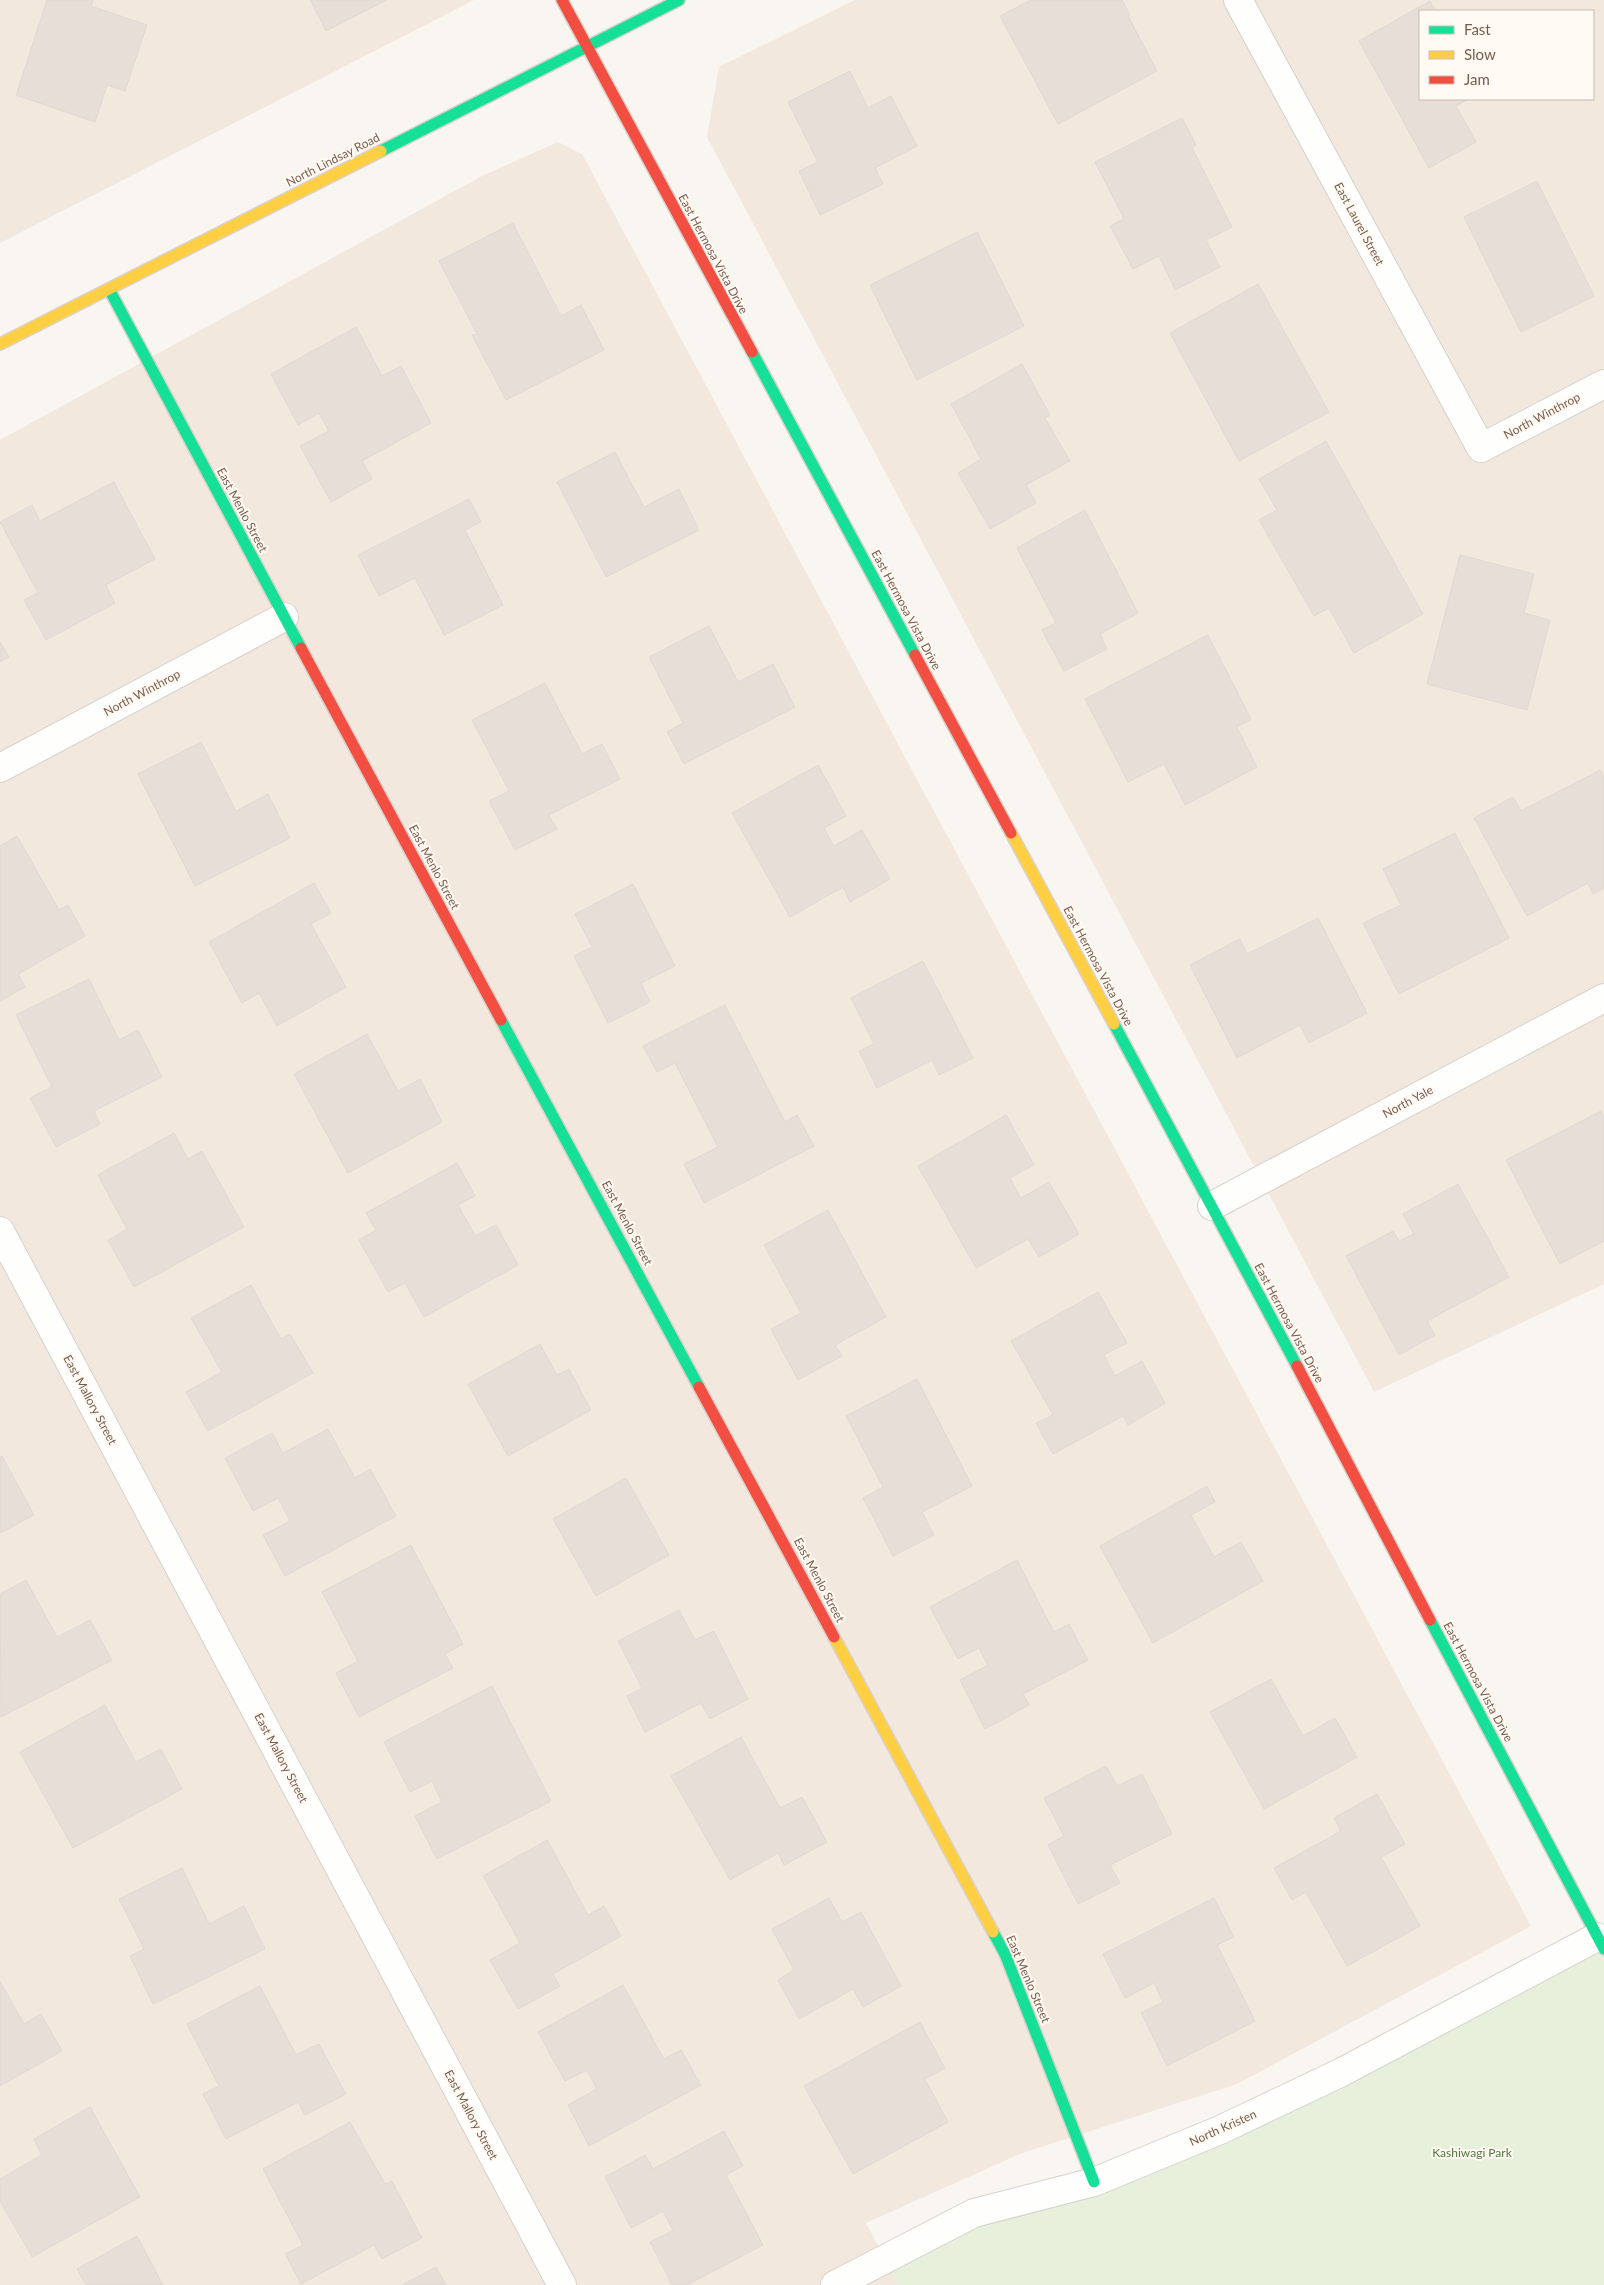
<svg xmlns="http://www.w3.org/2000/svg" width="1604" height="2285" viewBox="0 0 1604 2285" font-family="Lato,sans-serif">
<rect width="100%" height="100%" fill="#f9f5f0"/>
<path fill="#f2e8de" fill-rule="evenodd" d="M0,0h474l-474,243z
M855,0h749v1284l-230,108 -667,-1255 12,-70zM1420,11h173v88h-173z
M558,142l24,12 949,1772 -294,158 -215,69 -156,70 33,62h-899v-1845l482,-264z"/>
<path fill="#e7f0db" d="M1604,1949v336h-705l-14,-26 209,-77z"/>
<path fill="#e6ded7" stroke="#e2d8d2" d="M47,0h46l-2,6 56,19 -22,66 -18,-6 -12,37 -79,-27z
M310,0h77l-61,31z
M1031,0h91l8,15 -2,1 29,55 -99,53 -58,-108z
M1430,1l6,10h-16v88h49l-13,7 20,36 -47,26 -70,-127z
M850,71l18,37 23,-12 26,50 -42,22 8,16 -63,31 -21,-44 19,-9 -30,-60z
M1182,118l14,27 -4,3 40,79 -26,13 14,27 -45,23 -16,-34 -26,13 -23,-43 14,-7 -29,-57z
M1537,181l57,115 -73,36 -57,-115z
M513,223l48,93 20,-11 23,45 -98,50 -34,-65 5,-1 -38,-73z
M977,232l47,94 -107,54 -47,-95z
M1258,284l71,128 -90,49 -69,-128z
M356,327l26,49 19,-10 30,57 -69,38 10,18 -41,23 -31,-56 29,-15 -10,-18 -21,12 -27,-51z
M1022,364l28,51 -5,3 25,43 -44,24 10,18 -46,26 -32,-56 23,-14 -30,-55z
M1326,441l97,173 -69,39 -25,-45 -15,8 -55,-96 18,-10 -18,-31z
M615,452l29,55 35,-18 20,41 -93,47 -49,-95z
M114,482l41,77 -49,26 9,18 -69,37 -22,-40 14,-7 -38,-71 32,-17 8,16z
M469,499l12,23 -16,8 38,75 -59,30 -29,-57 -36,18 -21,-41z
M1085,510l53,103 -38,21 7,15 -43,22 -22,-41 14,-7 -39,-75z
M1460,555l74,19 -10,39 26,7 -23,90 -100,-26z
M709,626l29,56 35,-18 22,43 -111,57 -17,-32 16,-9 -34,-66z
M1208,635l43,84 -14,8 20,40 -72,38 -21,-41 -36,18 -43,-83z
M0,642l9,15 -9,5z
M545,683l37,71 20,-10 18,35 -71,36 8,14 -42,21 -26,-49 20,-10 -37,-71z
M201,742l35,69 32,-17 22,44 -95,48 -57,-112z
M818,765l28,51 -22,12 10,18 28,-16 28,49 -40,23 -7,-15 -53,30 -58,-104z
M1600,770l4,7v111l-11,6 -5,-11 -61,33 -53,-98 39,-21 8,14z
M1455,833l54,105 -110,56 -36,-71 38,-18 -18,-36z
M17,836l42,74 9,-5 17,31 -67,38 7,13 -25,14v-155z
M314,883l17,30 -20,11 35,63 -69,39 -18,-33 -17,10 -33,-61z
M633,884l42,82 -34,17 9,19 -42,21 -34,-67 18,-9 -17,-33z
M1318,918l49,95 -58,30 -9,-18 -63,33 -47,-93 50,-26 7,15z
M923,961l50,97 -34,17 -7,-15 -55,28 -18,-37 15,-7 -23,-46z
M89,979l30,61 19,-10 24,47 -68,34 6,13 -44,23 -26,-49 22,-11 -36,-72z
M725,1005l60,117 12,-7 17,31 -110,57 -20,-39 34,-17 -43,-84 -18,9 -14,-26z
M367,1034l31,57 22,-12 22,43 -94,51 -54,-99z
M1601,1111l3,6v124l-44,23 -54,-104z
M1006,1115l28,50 -24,13 11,20 28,-16 30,52 -40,23 -11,-18 -52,29 -58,-102z
M174,1133l14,26 14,-8 42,76 -110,60 -26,-47 19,-11 -29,-54z
M457,1163l18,33 -17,9 17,31 21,-11 22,40 -94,52 -19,-34 -17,9 -29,-52 17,-10 -10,-17z
M1458,1184l51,93 -82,44 8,14 -36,20 -53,-99 47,-25 6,10 15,-7 -11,-20z
M828,1210l58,107 -51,28 7,11 -44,24 -27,-51 30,-16 -37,-68z
M251,1285l30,54 9,-5 23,39 -105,58 -22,-39 36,-20 -31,-54z
M1098,1292l29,51 -23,12 11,21 27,-15 23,42 -37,22 -5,-9 -70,38 -17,-31 17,-8 -42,-74z
M540,1344l17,31 12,-6 22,41 -83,46 -40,-72z
M917,1379l55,107 -50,26 12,23 -41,21 -30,-58 20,-11 -37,-71z
M328,1429l27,49 15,-9 26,47 -111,60 -22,-41 27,-14 -12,-23 -25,13 -28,-53 47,-25 11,20z
M2,1456l32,59 -34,18v-76z
M626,1478l43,77 -73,41 -43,-77z
M1207,1486l8,16 -24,13 23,42 27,-15 22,39 -110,62 -53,-97z
M411,1545l52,99 -18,10 8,14 -94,49 -23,-44 22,-12 -36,-69z
M1017,1560l37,72 15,-8 19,36 -65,34 6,11 -44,24 -25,-49 28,-15 -9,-17 -21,11 -28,-52z
M26,1580l31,57 33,-17 22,40 -111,57 -1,-123z
M679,1610l16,30 19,-9 34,68 -38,20 -9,-16 -56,29 -18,-36 15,-8 -24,-47z
M1271,1679l32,57 32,-18 22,39 -93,52 -54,-97z
M492,1686l59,115 -114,58 -22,-43 27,-14 -10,-21 -22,11 -26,-50z
M105,1705l31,57 25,-13 21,40 -109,59 -53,-96z
M741,1737l39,71 22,-11 25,45 -43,23 -6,-12 -48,27 -59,-104z
M1106,1766l11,20 25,-12 30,60 -62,31 10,18 -42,21 -30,-59 16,-9 -20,-38z
M1377,1794l28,50 -24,13 39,69 -73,40 -41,-74 -14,8 -18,-32 67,-37 -7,-13z
M547,1840l41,75 16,-9 17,30 -68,38 7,12 -42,23 -28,-49 30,-17 -37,-67z
M182,1868l27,56 35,-18 21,43 -112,55 -23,-48 14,-7 -25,-50z
M829,1898l13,24 19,-10 40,74 -38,21 -10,-18 -54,30 -21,-39 16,-10 -22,-41z
M1214,1898l20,39 -17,8 38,76 -88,45 -26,-53 22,-11 -9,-19 -29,15 -22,-44z
M0,1981l24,43 17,-10 21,37 -62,35z
M623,1985l41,74 17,-9 20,35 -112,61 -21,-41 29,-16 -10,-19 -22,11 -27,-49z
M260,1986l36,69 23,-11 27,50 -41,21 -7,-13 -72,37 -23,-45 16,-8 -32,-62z
M920,2022l25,46 -20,11 23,43 -95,52 -49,-88z
M90,2107l50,90 -108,60 -32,-56v-22l42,-24 -8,-16z
M350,2122l35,62 7,-3 30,57 -40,21 -8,-14 -73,39 -16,-30 18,-9 -40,-76z
M724,2131l19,35 -17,9 37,70 -76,40h-15l-22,-43 23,-11 -10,-20 -32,17 -26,-51 40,-22 8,14z
M137,2236l26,49h-77l-9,-16z
M436,2267l10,18h-44z"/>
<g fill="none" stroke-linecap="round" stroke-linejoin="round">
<defs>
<path id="street" d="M1238,0l243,448 123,-64
M0,768l284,-151
M1212,1206l392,-208
M0,1231l562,1054
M835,2285l139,-72 120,-31 126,-52 120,-57 257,-136"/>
<path id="fast" d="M381,151l298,-151
M109,289l192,359
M752,352l163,303
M501,1020l198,367
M1114,1024l183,342
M1430,1620l174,329
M993,1932l12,22 89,228"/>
<path id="slow" d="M0,344l381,-193
M1011,833l103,191
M834,1637l159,295"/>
<path id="jam" d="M562,0l190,352
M301,648l200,372
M915,655l96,178
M1297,1366l133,254
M699,1387l135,250"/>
</defs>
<use href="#street" stroke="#d7d1cb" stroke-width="30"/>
<use href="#fast" stroke="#d9d2cb" stroke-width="14"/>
<use href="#slow" stroke="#d9d2cb" stroke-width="14"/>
<use href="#jam" stroke="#d9d2cb" stroke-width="14"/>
<use href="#street" stroke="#fefefd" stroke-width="28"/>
<use href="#fast" stroke="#16e098" stroke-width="11"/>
<use href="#slow" stroke="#ffcf43" stroke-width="11"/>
<use href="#jam" stroke="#f24e42" stroke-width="11"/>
</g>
<g text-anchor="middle" stroke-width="4" stroke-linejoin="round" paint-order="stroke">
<g font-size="12" fill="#7a5c4d" stroke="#fffaf3">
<text transform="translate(333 160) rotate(-27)" y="4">North Lindsay Road</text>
<text transform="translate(1359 224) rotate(62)" y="4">East Laurel Street</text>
<text transform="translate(713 254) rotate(62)" y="4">East Hermosa Vista Drive</text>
<text transform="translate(1542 416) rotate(-28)" y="4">North Winthrop</text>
<text transform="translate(242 510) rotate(62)" y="4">East Menlo Street</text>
<text transform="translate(906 610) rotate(62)" y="4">East Hermosa Vista Drive</text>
<text transform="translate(142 693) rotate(-28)" y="4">North Winthrop</text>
<text transform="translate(434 867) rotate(62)" y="4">East Menlo Street</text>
<text transform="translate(1098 966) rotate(62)" y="4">East Hermosa Vista Drive</text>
<text transform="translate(1408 1102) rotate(-28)" y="4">North Yale</text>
<text transform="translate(627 1223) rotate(62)" y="4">East Menlo Street</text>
<text transform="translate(1289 1323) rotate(62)" y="4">East Hermosa Vista Drive</text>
<text transform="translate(90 1400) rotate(62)" y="4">East Mallory Street</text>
<text transform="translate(819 1580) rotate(62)" y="4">East Menlo Street</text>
<text transform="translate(1478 1682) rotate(62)" y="4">East Hermosa Vista Drive</text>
<text transform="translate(281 1758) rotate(62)" y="4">East Mallory Street</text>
<text transform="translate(1028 1979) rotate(67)" y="4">East Menlo Street</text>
<text transform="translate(471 2115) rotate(62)" y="4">East Mallory Street</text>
<text transform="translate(1223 2128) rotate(-24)" y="4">North Kristen</text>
</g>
<g font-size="12" fill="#537a41" stroke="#fffaf3">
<text x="1472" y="2157">Kashiwagi Park</text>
</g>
</g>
<rect x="1419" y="10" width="175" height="90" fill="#fffaf3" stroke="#cabbb1"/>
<rect x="1429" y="26" width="25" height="8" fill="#16e098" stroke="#cabbb1"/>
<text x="1464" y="35" font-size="15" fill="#7a5c4d">Fast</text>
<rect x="1429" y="51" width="25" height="8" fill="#ffcf43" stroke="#cabbb1"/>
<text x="1464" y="60" font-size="15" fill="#7a5c4d">Slow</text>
<rect x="1429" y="76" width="25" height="8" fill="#f24e42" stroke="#cabbb1"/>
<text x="1464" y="85" font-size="15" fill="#7a5c4d">Jam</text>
</svg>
